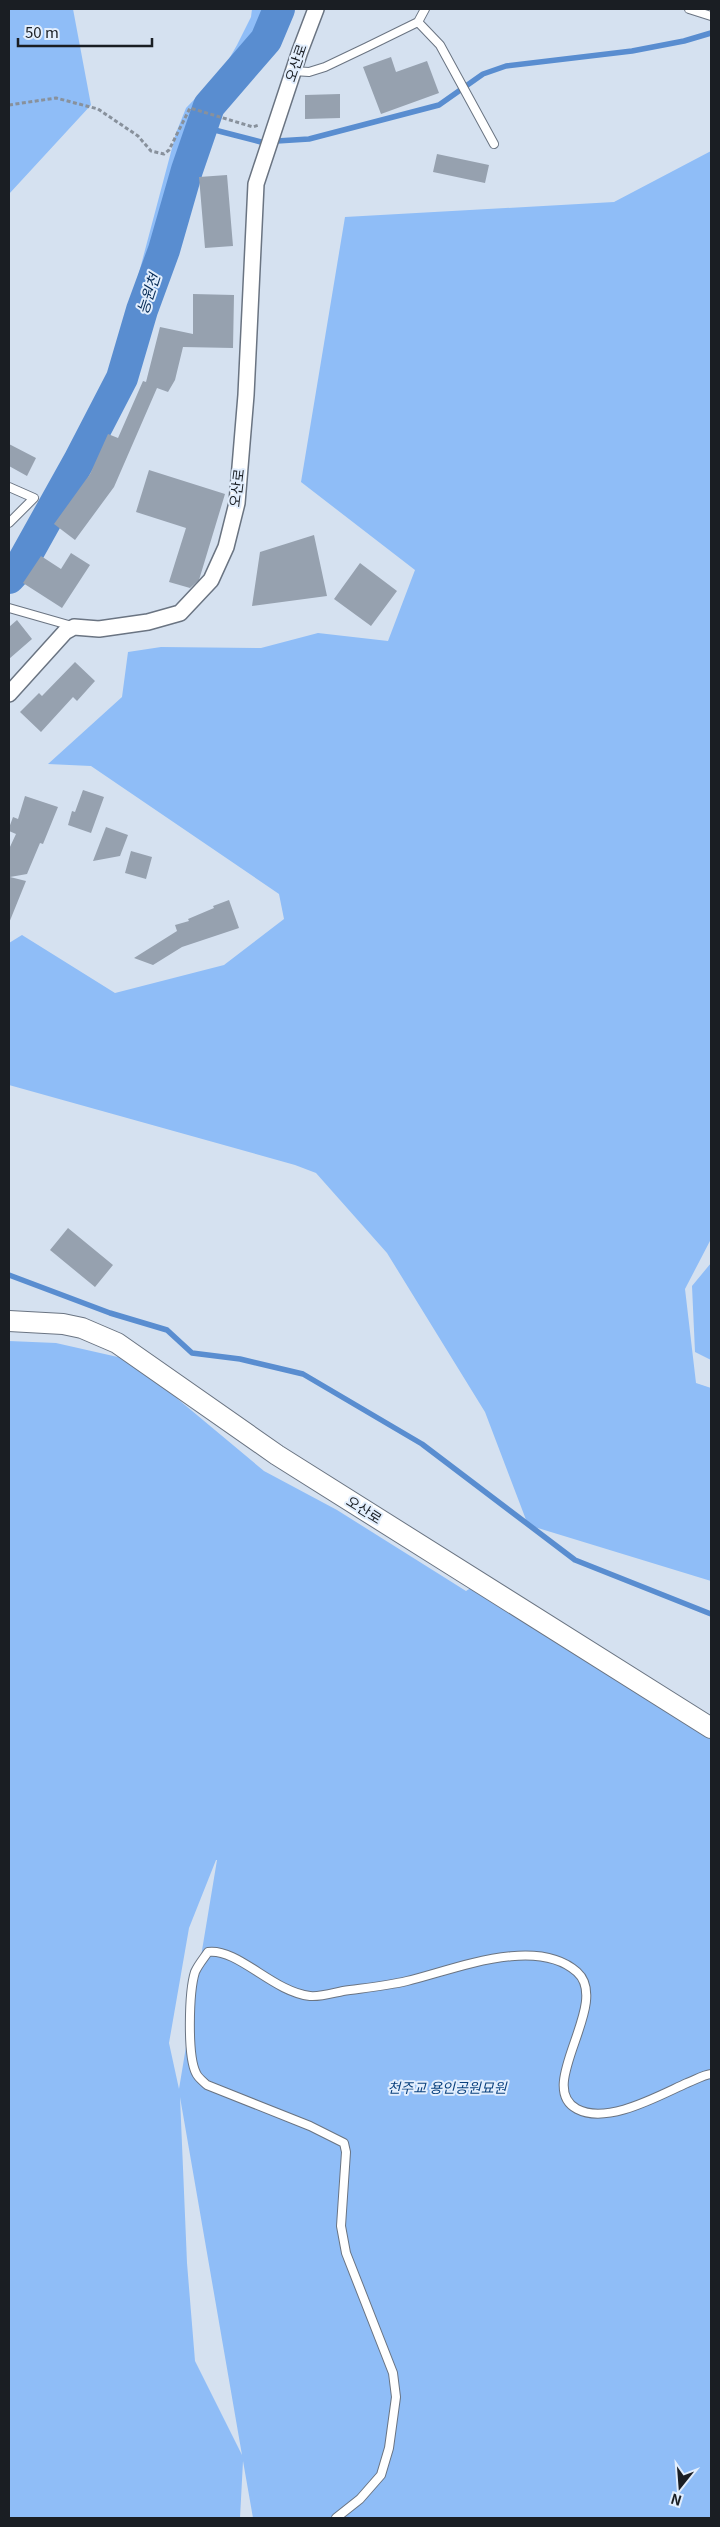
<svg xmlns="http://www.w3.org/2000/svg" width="720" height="2527" viewBox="0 0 720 2527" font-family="Georgia,'Noto Sans KR',serif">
<rect width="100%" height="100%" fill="#d5e1f0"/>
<path fill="#8fbdf7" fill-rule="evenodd" d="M9,9h64l18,96 -82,89z
M252,9h23l-11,29 -57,66 -25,70 -22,80 -41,121 -74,140 -7,-2 -6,4 66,-112 20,-53 58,-219 10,-25 36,-37 15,-26 14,-28z
M282,9h7l-19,40 -48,58 -6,18 -10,-1 6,-17 55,-63z
M208,134l6,2c-22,28 -25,62 -35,96 -13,48 -26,98 -44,145 -21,55 -61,100 -89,151l2,-9 33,-58 44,-83 19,-68 24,-62 33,-111z
M711,151v1088l-26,50 11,94 15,5v193l-183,-56 -43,-113 -98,-159 -71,-80 -21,-8 -286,-80v-142l13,-8 93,58 109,-28 60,-46 -5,-25 -188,-128 -43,-2 74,-67 6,-45 33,-5 100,1 57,-15 70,8 27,-71 -114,-88 44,-265 269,-15z
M711,1263v97l-16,-8 -3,-66z
M9,1341l47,2 75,17 133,111 73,39 129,81 14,-9 231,146v790h-458l-10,-57 -3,57h-231zM216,1860h1l-38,229 -10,-46 20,-115zM180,2097l62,358 -47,-94 -8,-98z"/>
<path fill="#598dd0" d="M41,516l6,1 -4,14 -31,59 -3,-2v-32l21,-25 3,-13z"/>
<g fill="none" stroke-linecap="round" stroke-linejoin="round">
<path stroke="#598dd0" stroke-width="5.5" d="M203,127l58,15 48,-3 130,-34 44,-31 23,-8 126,-15 52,-10 27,-8
M9,1275l101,38 57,17 25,23 48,6 63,15 119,70 153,116 136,54"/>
<path stroke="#598dd0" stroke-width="32" d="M9,578l12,-13 58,-104 43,-83 20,-68 22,-60 23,-80 22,-64 57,-66 13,-31"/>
</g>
<path fill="#96a1af" d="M391,57l5,15 31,-11 12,32 -58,21 -18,-47z
M340,94v24l-35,1v-24z
M437,154l52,11 -4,18 -52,-11z
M227,175l6,71 -28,2 -6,-71z
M193,294l41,1 -1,53 -50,-1 -8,33 -7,12 -11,-4 -43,99 -39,53 -21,-16 36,-50 18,-40 10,4 25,-57 3,1 14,-55 33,7z
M9,444l27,14 -9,18 -18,-10z
M149,470l76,24 -26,86 -9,8 -21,-6 17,-54 -50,-16z
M314,535l13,61 -75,10 8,-54z
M71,553l19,12 -28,43 -39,-25 18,-27 20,13z
M360,563l37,28 -26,35 -37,-27z
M17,620l15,19 -23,20v-32z
M75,662l20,19 -18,20 -4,-4 -32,35 -21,-20 19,-19 3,3z
M83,790l21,7 -13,36 -23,-8 4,-14 3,1z
M25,796l33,11 -15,37 -3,-1 -13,31 -17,3 16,4 -17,42v-74l7,-15 -7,-3v-3l4,-11 5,2z
M106,827l22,8 -8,21 -27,5z
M131,851l21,6 -6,22 -21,-6z
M229,900l10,28 -57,19 -29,18 -19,-7 43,-27 -2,-6 14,-4 -1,-2 26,-11 -1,-2z
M68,1228l45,37 -18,22 -45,-37z"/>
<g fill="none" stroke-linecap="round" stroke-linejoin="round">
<defs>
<path id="lane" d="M689,9l22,7
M418,22l22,23 54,99
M293,71l16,1 16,-5 42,-20 51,-25 7,-13
M9,487l25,11 -25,25
M9,608l63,18
M336,2518l24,-19 21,-24 8,-27 7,-51 -3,-24 -47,-120 -5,-27 5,-74 -2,-9 -34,-17 -103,-41c-3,-3 -9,-7 -11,-12 -9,-18 -7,-82 -1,-101 3,-7 9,-14 13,-20 30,-4 65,40 102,44 10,1 23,-3 33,-5 21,-3 43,-5 64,-10 46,-11 129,-46 170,-9 35,31 -43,115 0,137 30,16 81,-13 110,-26 8,-3 16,-8 24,-9"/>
<path id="street" d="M9,694l56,-62 9,-5 25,2 49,-7 32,-9 31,-33 15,-33 11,-44 9,-108 10,-211 44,-133 16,-42"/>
<path id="secondary" d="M9,1321l54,3 19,4 35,15 160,112 434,273"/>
</defs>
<use href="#lane" stroke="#6a7482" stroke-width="10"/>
<use href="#street" stroke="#6a7482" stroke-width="18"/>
<use href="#secondary" stroke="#6a7482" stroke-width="22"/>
<path stroke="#88919c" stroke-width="3" stroke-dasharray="4 2.5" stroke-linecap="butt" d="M9,105l47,-7 42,11 40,27 13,15 13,3 5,-4 21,-42 63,19 6,-2"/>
<use href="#lane" stroke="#fff" stroke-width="8"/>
<use href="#street" stroke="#fff" stroke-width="15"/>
<use href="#secondary" stroke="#fff" stroke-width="20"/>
</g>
<g text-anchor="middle" stroke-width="4" stroke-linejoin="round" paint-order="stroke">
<g font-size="14" fill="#1a1e23" stroke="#e2eefd">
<text transform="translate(296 63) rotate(-71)" y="5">오산로</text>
<text transform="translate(237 488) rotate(-83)" y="5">오산로</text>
<text transform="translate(364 1510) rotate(32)" y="5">오산로</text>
</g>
<g font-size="14" font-style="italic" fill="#0a417e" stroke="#e2eefd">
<text x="447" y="2093">천주교 용인공원묘원</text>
</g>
<g font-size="15" font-style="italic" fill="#032853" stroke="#e2eefd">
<text transform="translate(149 294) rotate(-72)" y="5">능원천</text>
</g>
</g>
<rect width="720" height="2527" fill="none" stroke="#1a1e23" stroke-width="20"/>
<g transform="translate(680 2487) rotate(197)" stroke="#e2eefd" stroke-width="4" paint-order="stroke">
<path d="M0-4L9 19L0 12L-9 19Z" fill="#1a1e23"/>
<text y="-8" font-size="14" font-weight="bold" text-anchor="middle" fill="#1a1e23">N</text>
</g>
<path d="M18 38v8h134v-8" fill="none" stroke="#1a1e23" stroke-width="2.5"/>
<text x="25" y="38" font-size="15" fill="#1a1e23" stroke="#e2eefd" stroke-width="4" paint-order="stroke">50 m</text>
</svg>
